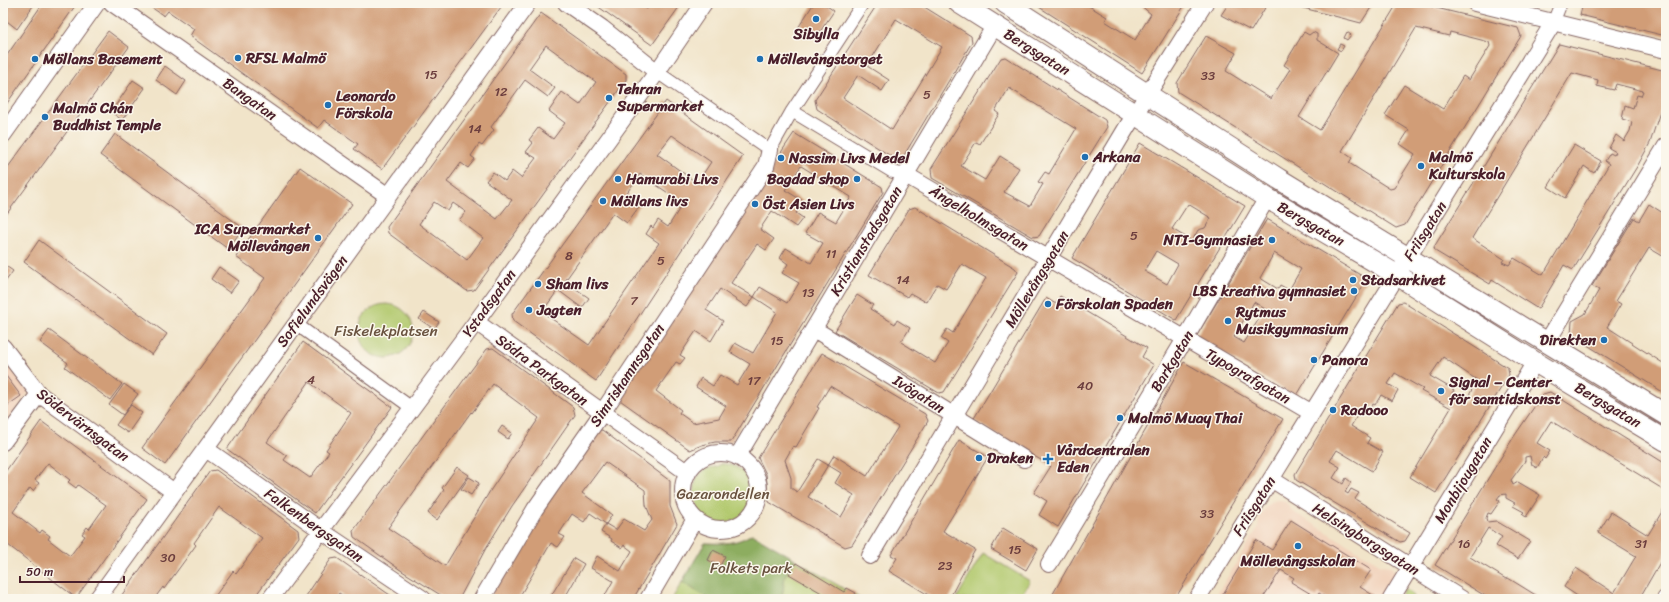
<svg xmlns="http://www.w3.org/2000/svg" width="1669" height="602" viewBox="0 0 1669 602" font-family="Sriracha,sans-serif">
<rect width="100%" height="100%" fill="#fbf7ec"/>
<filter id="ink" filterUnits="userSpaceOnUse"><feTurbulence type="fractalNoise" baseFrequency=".025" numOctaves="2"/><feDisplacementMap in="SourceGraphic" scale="8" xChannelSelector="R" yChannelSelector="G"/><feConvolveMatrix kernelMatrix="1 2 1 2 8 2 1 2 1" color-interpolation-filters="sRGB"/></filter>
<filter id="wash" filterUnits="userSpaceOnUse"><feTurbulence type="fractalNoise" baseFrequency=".012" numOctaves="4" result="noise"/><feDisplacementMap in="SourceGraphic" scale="16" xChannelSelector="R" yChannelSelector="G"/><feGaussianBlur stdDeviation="0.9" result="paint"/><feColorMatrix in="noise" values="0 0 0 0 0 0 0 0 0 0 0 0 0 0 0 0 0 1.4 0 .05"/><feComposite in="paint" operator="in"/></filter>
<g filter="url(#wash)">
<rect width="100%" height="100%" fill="#f1e4c9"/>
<path fill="#f2d4be" d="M3,359l26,33 -26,35z
M1276,500l10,2 6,9 89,54 10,1 5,8 -2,9 -10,16h-170l44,-71 1,-10 8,-13z"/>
<path fill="#b2c96e" stroke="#7e744c" d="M359 331a27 27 0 1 1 54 0a27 27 0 1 1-54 0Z
M721,464c33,-2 46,48 8,58 -2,1 -3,2 -4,2 -11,4 -23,-8 -29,-15l1,-3c-4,-13 -5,-29 9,-37 5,-2 10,-1 15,-5z
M752,534l109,65h-189l33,-56c18,1 32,1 47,-9z
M983,553l47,28 -11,18h-63z
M1405,589l9,7 -2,3h-13z"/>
<path fill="#8dad61" stroke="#6c6646" d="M752,534l43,25 -10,17 -3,23h-73l-27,-17 23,-39c18,1 32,1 47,-9z"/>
<g id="blocks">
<path fill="#d19d77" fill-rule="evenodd" d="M3,3h32l-18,26 -14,-11z
M43,3h29l3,3 -72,103v-48z
M145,3h359l-122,166 -28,-20 4,-5 -34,-24 -6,8 -128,-92 4,-7 -26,-18 -4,5z
M593,3h46l8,6 4,-6h31l-30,42z
M814,3h9l11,8 -19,28 -17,-11z
M878,3h40l53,33 1,6 -72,120 -83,-53 -2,-9zM896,19l46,28 -50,83 -49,-32 15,-23 24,16 7,-11 -22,-14z
M1038,3h46l23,14 -2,4 30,19 16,-26 -11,-9 1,-2h45l-44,70 -103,-66z
M1229,3h39l-17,28 -30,-16z
M1284,3h90l-13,20z
M1416,3l102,25 3,8 -116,189 -9,3 -218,-136 -1,-9 29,-47 30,17 -10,18 45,28 19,-30 -6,-4 20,-33 5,3 4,-3 4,2v6l21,13 -39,64 21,13 77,-126zM1416,28l33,8 1,-4 39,10 1,4 -21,34 -6,-4 -20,33 -39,-24 -19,30 24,15 -9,14 15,10 -21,34 -4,1 -41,-26 3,-5 -10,-7z
M1583,3h75l8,2v31l-86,-21z
M541,13l85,61v6l-152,210 -7,1 -79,-58 -1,-6zM546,45l50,37 -16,23 -18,-13 -13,19 16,12 -12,16 -15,-11 -9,12 4,3 -7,9 10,6 -15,20 -9,-7 -7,10 -12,-9 -7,9 26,19 -15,19 -50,-37 14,-19 7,5 7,-9 -4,-3 8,-12 3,2 12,-16 -3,-3 34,-47 23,17 7,-9 -26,-19zM434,202l14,9 5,-8 13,9 -7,8 24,18 -16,22 -48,-36z
M108,31l21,16 -126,172v-45z
M1347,32l4,3 -4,5 -3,-2z
M1340,44l4,2 -3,5 -4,-2z
M1559,44l107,27v26l-1,-1 -15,47 -12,22 -65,105 -9,-5 -26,44 -46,-29 -2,4 -55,-33 -1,-4zM1572,73l26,7 -1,6 17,4 2,-6 27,7 -2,5 -4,-1 -4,13 -8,-3 -3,14 10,3 -2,9 -6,10 -8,-6 -7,13 7,4 -2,3 -4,-2 -5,8 4,3 -66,111 -29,-17 -5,7 -7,-3 2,-3 -32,-21z
M1005,57l100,63 2,7 -68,109 -6,1 -101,-59 -1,-9 70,-111zM1009,88l67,41 -27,45 -4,-2 -7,10 5,2 -13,22 -26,-14 15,-24 -19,-12 -15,24 -24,-14 15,-24 4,2 19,-30 -4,-3z
M165,66l21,15 -9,14 -21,-15z
M133,80l12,8 -23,32 -11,-8z
M666,101l77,55 -147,225 -83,-60 -1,-7zM672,135l39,27 -14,21 -40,-29zM640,174l43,29 -15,24 -10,-7 -5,8 -2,-2 -5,8 13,9 -70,102 -47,-33 16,-22 24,18 7,-10 -24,-17 48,-68 14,10 14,-19 -15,-10z
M794,133l88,54 1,5 -152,250h-16l-13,3 -12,5 -73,-52zM801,166l50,31 -15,25 -18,-10 -6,10 -7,11 18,10 -12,20 -25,-15 -6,10 8,6 -6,9 17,10 -12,20 -27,-16 -6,10 23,15 -24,41 -18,-10 -5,9 20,12 -13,21 -17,-10 -7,11 -12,-8 -5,9 30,19 -7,12 -26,5 -14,-10 2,-3 -25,-19 20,-29 4,2 5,-6 -5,-3 16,-24 15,10 12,-20 -17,-11 14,-21 27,18 7,-10 -23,-14 26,-39 9,6 8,-11 -14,-10 12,-18 24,16 7,-9 -7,-5 7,-12 -18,-11z
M115,134l128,94 -15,21 -128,-94z
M1140,143l105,63 -69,114 -104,-62zM1188,204l23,14 -6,10 -7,2 -6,11 -20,-12zM1156,251l22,13 -11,20 -23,-13z
M1574,145l27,16 -7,12 -10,-7 -19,32 -17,-11z
M300,167l52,37 -187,261 -23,-17 123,-170 -29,-21z
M1649,204l17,11v43l-17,-10 -33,53 5,3 -14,23 59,38v29l-95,-59 1,-14 13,-7 14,-24 -7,-4 42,-68 5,3z
M915,207l100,61 3,4 -74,120 -5,1 -104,-62 22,-36 16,10 -3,4 25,15 2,-4 13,8 -9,14 34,21 13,-20 -7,-5 6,-9 6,4 33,-55 -24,-14 -16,25 -9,-5 -11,18 -16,-9 -3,4 -38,-22 40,-66z
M1267,219l100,60 -71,118 -100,-60zM1274,253l27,16 -12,21 -9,-5 -2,4 -18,-11zM1254,302l11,7 -21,34 -10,-6z
M39,240l128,94 -15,21 -128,-93z
M3,264l10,7 -10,14z
M219,267l20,14 -9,12 -19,-14z
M1060,296l87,52 -5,9 12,8 -96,162 -19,-12 8,-14 -13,-8 17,-27 -78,-46 73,-122 10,6z
M1403,302l105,66 1,7 -73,118 -26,-16 41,-69 -30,-17 2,-2 -28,-16 -7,11 10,6 -6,11 -11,-6 -6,10 -2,-1 -5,8 -6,-4 -11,18 19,12 -3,5 16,9 -11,19 -35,-21 -7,11 10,6 -7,11 10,6 3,-6 5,4 -6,10 3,2 3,-5 8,4 -4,6 55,34 -5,8 -5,1 -104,-62 -1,-6 103,-171zM1443,357l34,23 -11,21 -4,1 -11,-7 3,-5 -24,-14z
M424,312l15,10 -5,7 -15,-10z
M49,330l73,54 -12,16 -45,-33 3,-4 -28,-21z
M303,342l89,65 -77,106 -88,-64zM309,382l42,31 -25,37 3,2 -19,26 -26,-18 3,-4 -20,-14z
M493,348l80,59 2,8 -63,91 -26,42 -27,51h-12l-45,-28 -48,-34 -1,-6 113,-154 21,-28zM493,384l46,34 -49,73 -45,75 -57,-38 83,-116 1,1z
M822,353l103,61 3,7 -76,124 -7,2 -76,-45 -3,-28 -8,-16zM830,386l68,41 -31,49 -33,-21 -6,10 13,8 -6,10 19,12 -13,22 -33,-20 20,-32 -10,-6 -21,33 -6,-4v-10l-6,-18 8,-14 3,1 23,-39 -2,-1z
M1184,362l99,57 -108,180h-125z
M3,372l18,24 -17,12 -1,-2z
M124,384l14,10 -15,21 -14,-10z
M1550,392l116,72v27l-115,-70 -14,22 13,8 -5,8 -2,-2 -6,11 -5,-3 -2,-9 -5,1v4l-14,19 2,5 5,-3 22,13 -14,22 -4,-3 2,-2 -11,-6 2,-3 -9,-5v-4l-6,1 -3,4 3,2 -9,13 -3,-1 -2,5 1,4 9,-1 34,20 -12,18 -22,-13 6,-9 -14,-9 -18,29 36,22 2,-1 34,21h-52l-55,-34 78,-127 30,-44z
M131,405l11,8 -14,20 -12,-8z
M41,421l106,78 -71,99 -73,-57v-66zM48,463l22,17 -2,2 8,6 2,-3 28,20 -17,24 -2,-2 -5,7 3,2 -15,20 -22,-17 2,-3 -8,-6 -2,3 -27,-21 17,-24 3,3 6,-8 -4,-3z
M502,426l10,7 -4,6 -10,-7z
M602,430l68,51v25l7,18 -44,75h-30l10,-18 -22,-13 6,-12 23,15 12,-20 -8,-6 -2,3 -11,-7 1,-2 -11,-7 5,-8 10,6 8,-11 20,12 8,-11 -6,-15 -1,-15 -40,-28 -23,31 30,22 -6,9 -16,-11 -6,9 -12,-8 -13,20 6,3 -7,10 -7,-4 -33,56h-29l40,-71 67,-97z
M959,440l29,17 -45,74 32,19 -26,49h-14l-46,-28 8,-13 -6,-3z
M457,467l12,8 -32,45 -9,-7 16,-23 -2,-2z
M216,470l82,60 1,7 -46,62h-40l20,-28 3,3 26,-36 -43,-31 -25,36 2,2 -32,44 -1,-2 -9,12h-35l91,-128z
M469,477l10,6 -8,12 -10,-6z
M1666,505v47l-27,47h-57l-18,-12 12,-19 38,25 22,-37 -38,-23 13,-21 37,23z
M1291,520l80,50 -11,17 16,10 -2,2h-46l-9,-6 -3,4 -25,-15 3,-4 -13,-8 -19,29h-42l36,-59 16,10z
M1003,528l35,21 -12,21 -35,-21z
M713,550l12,6 -5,10 -12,-6z
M337,558l50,35 10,6h-49l-9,-6 -4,6h-31l27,-40z
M574,558l10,6 -20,35h-15z
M796,563l48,29 3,-4 9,5 -4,6h-20l-43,-25z"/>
</g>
</g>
<g filter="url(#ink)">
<use href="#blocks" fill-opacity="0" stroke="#846462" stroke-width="1"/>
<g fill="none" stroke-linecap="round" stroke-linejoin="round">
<defs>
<path id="pedestrian" d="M1553,23l8,-20
M657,72l113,78 22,-39 71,-108
M792,111l101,61 13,3
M296,324l116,84"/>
<path id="minor" d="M112,3l276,193
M566,3l36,25 55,44
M1475,3l191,47
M3,135l94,-132
M906,175l406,238
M476,322l212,151
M814,329l210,130
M1547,342l119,-196
M3,347l36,47 135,98
M3,442l36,-48
M206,449l126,89 91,61
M683 491a38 38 0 1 1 76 0a38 38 0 1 1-76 0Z
M737,457l258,-432
M1271,479l191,120
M870,556l257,-429 78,-124
M1049,564l136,-225 82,-141
M97,599l431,-596
M270,599l206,-277 181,-250 47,-69
M482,599l53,-90 67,-96 164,-247 4,-16
M648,599l47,-80
M1197,599l356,-576
M1391,599l144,-237
M1665,599l1,-1"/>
<path id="tertiary" d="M959,3l308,195 130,77 138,87 131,79
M1005,3l274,176 387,236"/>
</defs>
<use href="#pedestrian" stroke="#846462" stroke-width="14"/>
<use href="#minor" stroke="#846462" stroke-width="18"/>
<use href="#tertiary" stroke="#846462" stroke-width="22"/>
<use href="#pedestrian" stroke="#fff" stroke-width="12"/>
<use href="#minor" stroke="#fff" stroke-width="16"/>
<use href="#tertiary" stroke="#fff" stroke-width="20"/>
</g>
</g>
<g fill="#1f6fb2" stroke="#fbf7ec" stroke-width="1.5">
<circle cx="816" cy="19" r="4"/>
<circle cx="238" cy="58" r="4"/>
<circle cx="35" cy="59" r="4"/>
<circle cx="760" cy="59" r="4"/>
<circle cx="609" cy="98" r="4"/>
<circle cx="328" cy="105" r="4"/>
<circle cx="45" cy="117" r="4"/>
<circle cx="1085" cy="157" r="4"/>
<circle cx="781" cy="158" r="4"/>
<circle cx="1421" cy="166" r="4"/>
<circle cx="618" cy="179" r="4"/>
<circle cx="857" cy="179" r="4"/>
<circle cx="603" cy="201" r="4"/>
<circle cx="755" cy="204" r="4"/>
<circle cx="318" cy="238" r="4"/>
<circle cx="1272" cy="240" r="4"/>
<circle cx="1353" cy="280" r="4"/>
<circle cx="538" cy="284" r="4"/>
<circle cx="1354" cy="291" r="4"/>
<circle cx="1048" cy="304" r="4"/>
<circle cx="529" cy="310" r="4"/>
<circle cx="1228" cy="321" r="4"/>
<circle cx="1604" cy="340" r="4"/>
<circle cx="1314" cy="360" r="4"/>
<circle cx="1441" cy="391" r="4"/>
<circle cx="1333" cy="410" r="4"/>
<circle cx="1120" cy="418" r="4"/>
<circle cx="979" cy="458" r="4"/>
<path d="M1046 453h4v4h4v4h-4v4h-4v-4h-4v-4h4z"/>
<circle cx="1298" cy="546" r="4"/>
</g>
<g text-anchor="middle" stroke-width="3" stroke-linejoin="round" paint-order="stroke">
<g font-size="13" fill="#6c3e3e">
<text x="431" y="79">15</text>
<text x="1208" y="80">33</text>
<text x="501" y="96">12</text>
<text x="927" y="99">5</text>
<text x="475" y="133">14</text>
<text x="1134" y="240">5</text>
<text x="831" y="258">11</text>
<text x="569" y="260">8</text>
<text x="661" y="265">5</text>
<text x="903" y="284">14</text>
<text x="808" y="297">13</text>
<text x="634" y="305">7</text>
<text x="777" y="345">15</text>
<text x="311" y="384">4</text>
<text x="754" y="385">17</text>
<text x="1085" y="390">40</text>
<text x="1207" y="518">33</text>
<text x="1464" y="548">16</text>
<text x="1641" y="548">31</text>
<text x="1015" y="554">15</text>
<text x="168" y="562">30</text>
<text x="945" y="570">23</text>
</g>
<g font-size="15" font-weight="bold" fill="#4a1f2b" stroke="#fbf7ec" text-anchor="start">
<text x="816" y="39" text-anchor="middle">Sibylla</text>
<text x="246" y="63">RFSL Malmö</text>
<text x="43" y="64">Möllans Basement</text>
<text x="768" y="64">Möllevångstorget</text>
<text x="617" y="94">Tehran<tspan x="617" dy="17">Supermarket</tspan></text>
<text x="336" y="101">Leonardo<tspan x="336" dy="17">Förskola</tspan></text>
<text x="53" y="113">Malmö Chán<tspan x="53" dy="17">Buddhist Temple</tspan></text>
<text x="1093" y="162">Arkana</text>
<text x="1429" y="162">Malmö<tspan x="1429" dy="17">Kulturskola</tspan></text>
<text x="789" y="163">Nassim Livs Medel</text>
<text x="626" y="184">Hamurabi Livs</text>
<text x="849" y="184" text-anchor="end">Bagdad shop</text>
<text x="611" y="206">Möllans livs</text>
<text x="763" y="209">Öst Asien Livs</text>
<text x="310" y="234" text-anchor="end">ICA Supermarket<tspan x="310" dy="17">Möllevången</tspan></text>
<text x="1264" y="245" text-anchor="end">NTI-Gymnasiet</text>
<text x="1361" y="285">Stadsarkivet</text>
<text x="546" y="289">Sham livs</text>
<text x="1346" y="296" text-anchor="end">LBS kreativa gymnasiet</text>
<text x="1056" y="309">Förskolan Spaden</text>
<text x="537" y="315">Jagten</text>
<text x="1236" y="317">Rytmus<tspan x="1236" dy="17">Musikgymnasium</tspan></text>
<text x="1596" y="345" text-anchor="end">Direkten</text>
<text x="1322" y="365">Panora</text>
<text x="1449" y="387">Signal – Center<tspan x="1449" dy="17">för samtidskonst</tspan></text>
<text x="1341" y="415">Radooo</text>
<text x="1128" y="423">Malmö Muay Thai</text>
<text x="1057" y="455">Vårdcentralen<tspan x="1057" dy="17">Eden</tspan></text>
<text x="987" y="463">Draken</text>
<text x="1298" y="566" text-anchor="middle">Möllevångsskolan</text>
</g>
<g font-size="15" fill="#4a1f2b" stroke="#fbf7ec">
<text transform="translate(1037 52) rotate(32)" y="5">Bergsgatan</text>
<text transform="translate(250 99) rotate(35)" y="5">Bangatan</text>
<text transform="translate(979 218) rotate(31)" y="5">Ängelholmsgatan</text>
<text transform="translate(1311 224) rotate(30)" y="5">Bergsgatan</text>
<text transform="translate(1425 231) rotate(-58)" y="5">Friisgatan</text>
<text transform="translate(866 241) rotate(-59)" y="5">Kristianstadsgatan</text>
<text transform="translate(1037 279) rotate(-59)" y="5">Möllevångsgatan</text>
<text transform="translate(312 301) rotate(-54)" y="5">Sofielundsvägen</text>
<text transform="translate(489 303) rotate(-54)" y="5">Ystadsgatan</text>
<text transform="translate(1172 361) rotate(-59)" y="5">Barkgatan</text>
<text transform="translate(542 370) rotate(36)" y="5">Södra Parkgatan</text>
<text transform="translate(627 375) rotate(-56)" y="5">Simrishamnsgatan</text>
<text transform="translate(1248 376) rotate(30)" y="5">Typografgatan</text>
<text transform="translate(919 394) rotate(32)" y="5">Ivögatan</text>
<text transform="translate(1608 405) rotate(31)" y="5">Bergsgatan</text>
<text transform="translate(83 425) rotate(37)" y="5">Södervärnsgatan</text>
<text transform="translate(1463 480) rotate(-59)" y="5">Monbijougatan</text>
<text transform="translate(1254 506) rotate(-58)" y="5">Friisgatan</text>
<text transform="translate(314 525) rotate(35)" y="5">Falkenbergsgatan</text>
<text transform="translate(1366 539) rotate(32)" y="5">Helsingborgsgatan</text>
</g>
<g font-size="15" fill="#69523f" stroke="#fbf7ec">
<text x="386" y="336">Fiskelekplatsen</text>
<text x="723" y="499">Gazarondellen</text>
<text x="751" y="573">Folkets park</text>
</g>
</g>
<rect width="1669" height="602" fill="none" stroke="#fbf7ec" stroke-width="16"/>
<path d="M20 576v6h104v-6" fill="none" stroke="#4a1f2b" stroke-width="2"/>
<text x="26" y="576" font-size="12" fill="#4a1f2b" stroke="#fbf7ec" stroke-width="3" paint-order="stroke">50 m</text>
</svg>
